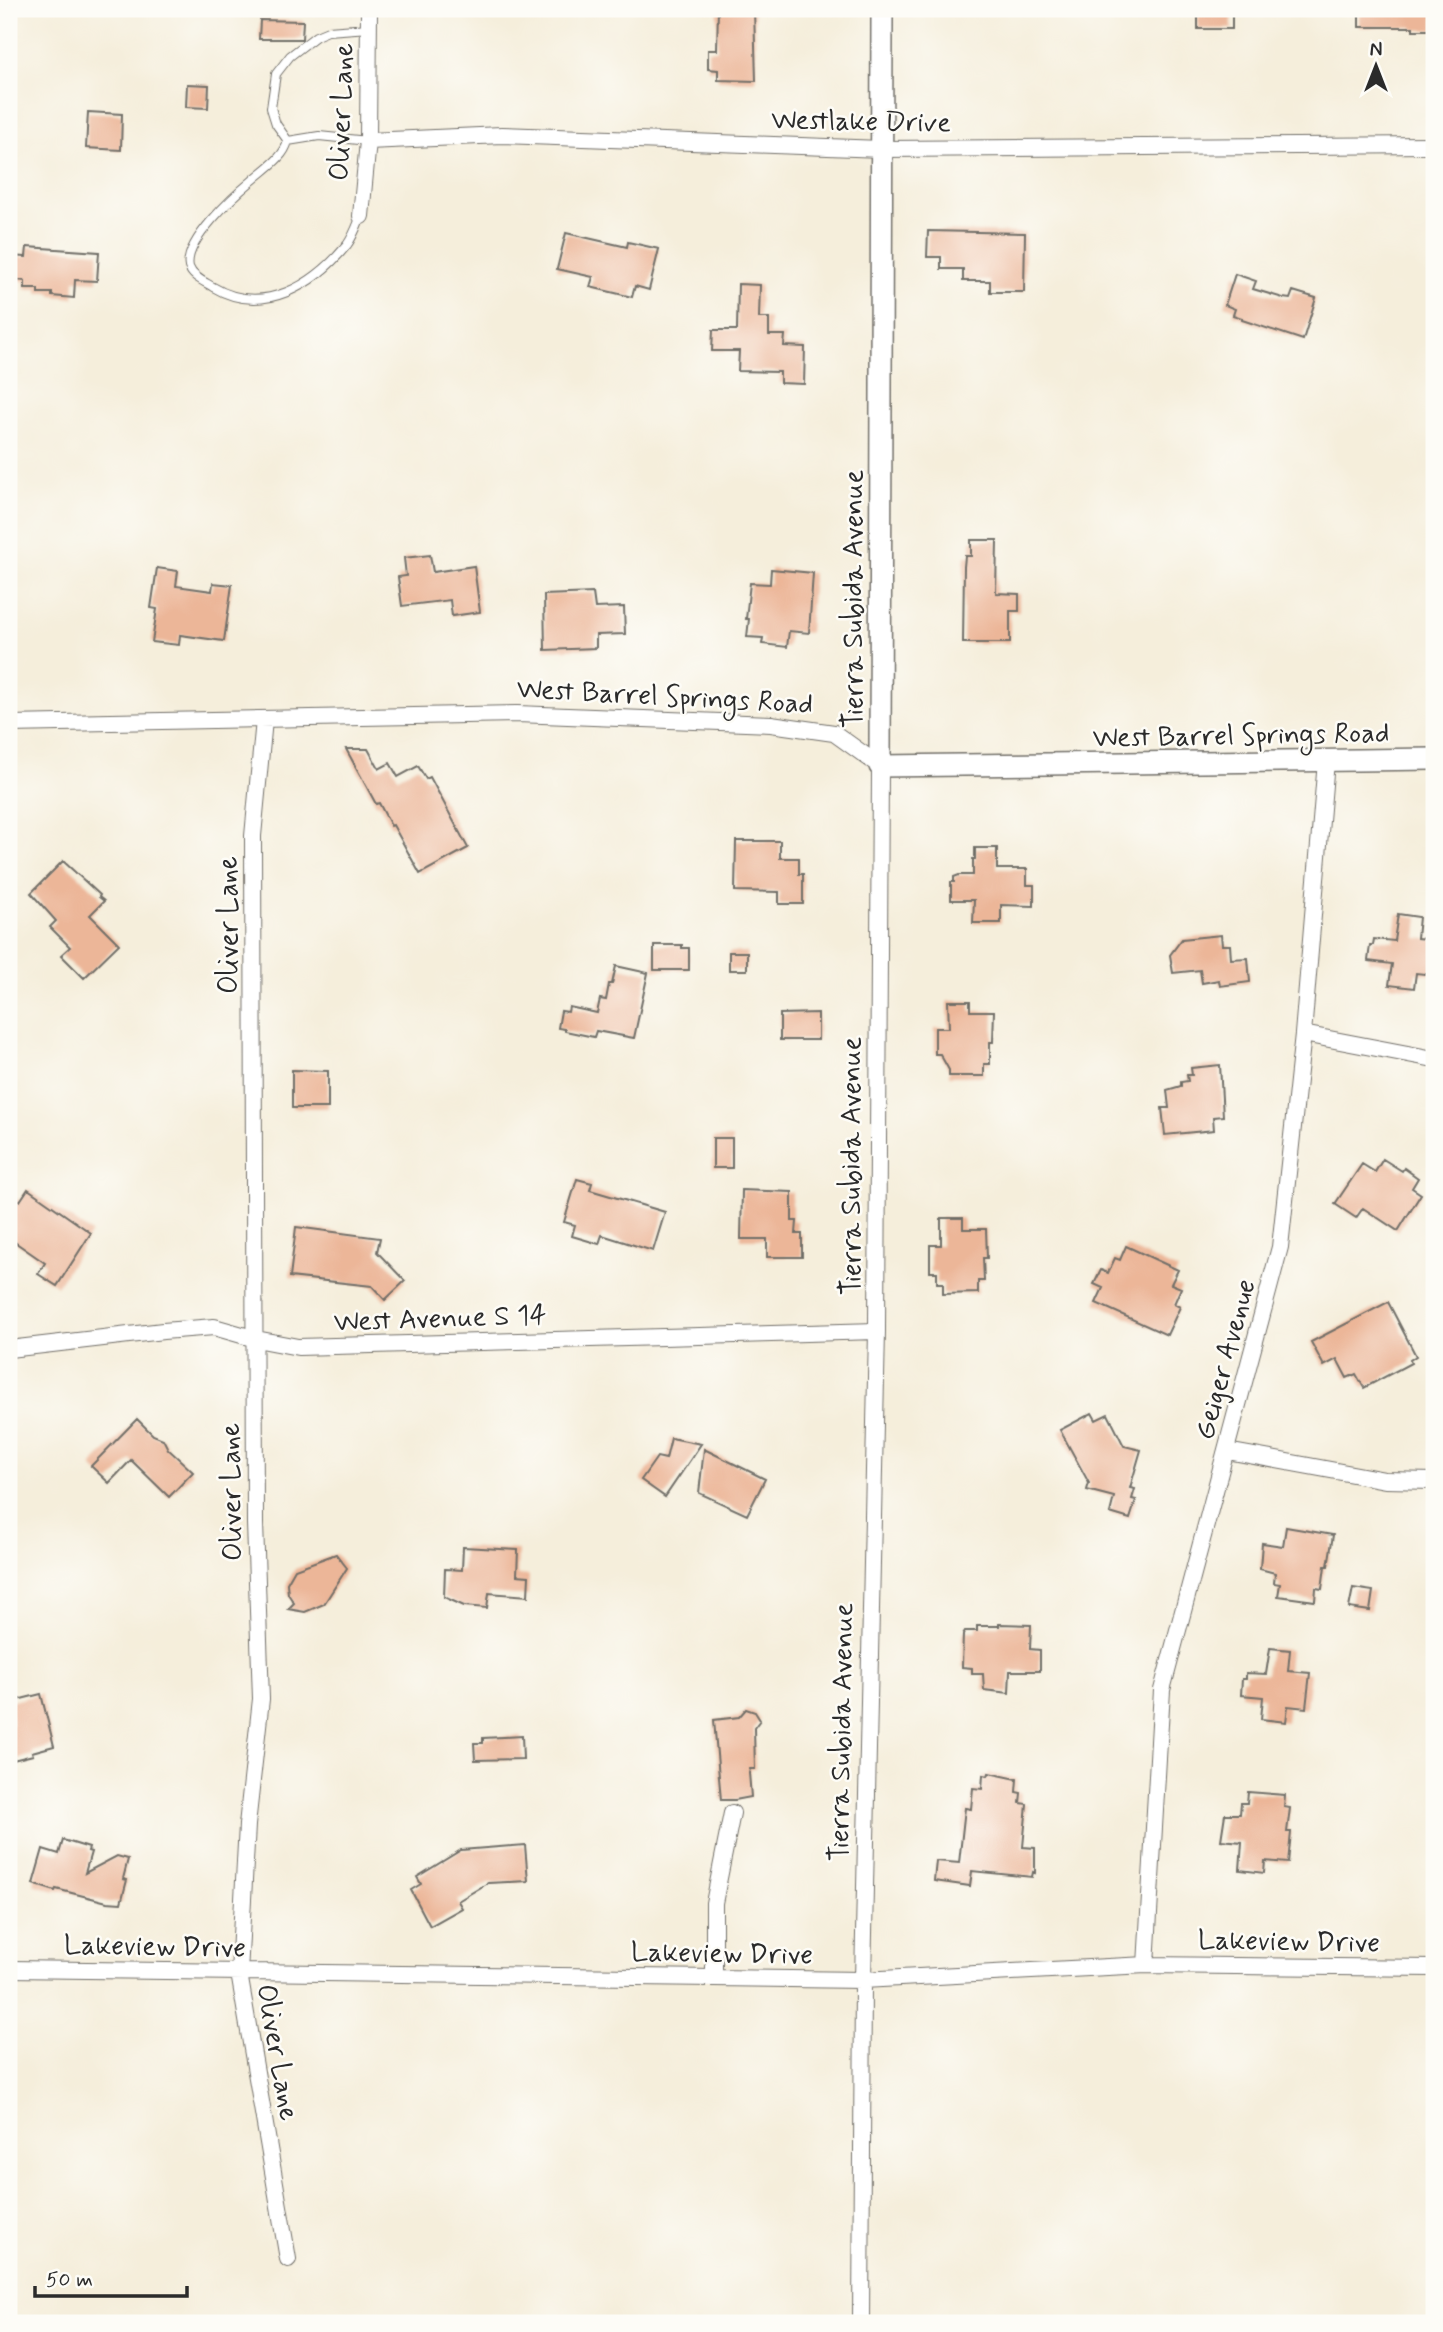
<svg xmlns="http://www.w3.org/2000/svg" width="1443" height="2332" viewBox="0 0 1443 2332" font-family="Mynerve,sans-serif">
<rect width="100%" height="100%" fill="#fdfcf7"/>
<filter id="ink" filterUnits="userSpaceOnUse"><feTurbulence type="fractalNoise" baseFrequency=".0143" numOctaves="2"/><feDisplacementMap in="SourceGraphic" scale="14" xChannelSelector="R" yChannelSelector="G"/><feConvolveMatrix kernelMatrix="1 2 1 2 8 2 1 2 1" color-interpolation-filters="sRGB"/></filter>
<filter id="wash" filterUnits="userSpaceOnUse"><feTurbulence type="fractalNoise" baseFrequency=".00686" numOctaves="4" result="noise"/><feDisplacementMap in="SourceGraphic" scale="28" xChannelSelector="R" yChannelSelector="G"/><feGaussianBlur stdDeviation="1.57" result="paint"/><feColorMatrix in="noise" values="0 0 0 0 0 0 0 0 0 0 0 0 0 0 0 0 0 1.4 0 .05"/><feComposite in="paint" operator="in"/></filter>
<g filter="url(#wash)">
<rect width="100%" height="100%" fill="#f5eedb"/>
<g id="blocks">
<path fill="#ecb698" d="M718,9h36l2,72 -38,-1v-10l-10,-1v-19h9z
M1198,9h34v20h-34z
M1359,9h75v21h-21v-3h-54z
M260,20l43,1 -1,18h-43z
M187,84l22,1 -1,23 -22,-1z
M88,112l34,2 -1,36 -35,-2z
M928,231l97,2 -1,59h-34v-11h-27v-12h-22v-12h-14z
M566,233l61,14 1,-5 31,7 -10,41 -14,-4 -3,11 -42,-10 3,-10 -36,-8z
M27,247l72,5 -2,29 -22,-1 -1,18 -22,-2v-3h-14v-4h-13v-8l-16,-2v-23l17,1z
M1235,274l21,7 -3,8 30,9 7,1 3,-8 23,7 -13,42 -61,-20v-2l-9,-3 2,-6 -10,-4z
M738,284l22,1 -1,33h10v17h16l-1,11 21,1 -1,37 -24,-1v-11l-42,-1 1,-20h-27l1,-21h24z
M971,540h26l-1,53 23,1v17h-9v32h-47l1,-76 1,-11h6z
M430,555l3,17 41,-6 6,46 -28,4 -2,-16 -48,6 -4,-29 8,-1 -2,-18z
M157,568l21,3 -2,15 36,5 1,-8 19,2 -8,56 -44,-6 -1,10 -27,-3 5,-33 -6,-1z
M771,569l42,4 -4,60 -20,-2 -2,16 -25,-3 1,-6 -16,-1 2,-18h-3l4,-36 20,1z
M593,593l2,15 29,-1 1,27 -29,1v13l-51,2 -1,-55z
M346,749h22l11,20 11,-6 8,14 20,-11 8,13 4,-2 38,71 -48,26 -27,-49 -2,1 -12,-23 -3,1z
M736,841h44v17h19v16h4v30h-24v-12l-44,-1z
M975,848h22v21h30v16h7v21l-33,-1v18h-28l1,-23h-23v-18h3v-5l5,-2h14v-16h2z
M63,861l37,34 -1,2 5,4 -14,14 29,29 -35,34 -23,-23 9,-8 -20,-20 6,-6 -25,-28z
M1398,914l21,3 -2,21 17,2v35l-18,-2 -2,15 -25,-3 3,-21 -24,-3 2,-16h3l1,-6 20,2z
M1221,935l1,10h8l1,14 17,-1 2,24 -30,4 -1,-6 -17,3 -2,-13 -27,3 -3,-18 12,-16z
M654,945h28v3h7v22h-35z
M729,952h18v18h-18z
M616,966l32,7 -14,65 -38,-7 -2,6 -29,-6v-2l-7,-1 3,-17 7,1 1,-5 28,6 3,-14 6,1 3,-16h3z
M948,1001h22v10h24l-1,31h-3v22h-6v12h-35v-6l-9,-16h-5v-26h14z
M818,1013v27h-38v-26z
M1220,1065l3,51 -10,1 1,13 -49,5 -3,-27h7l-2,-18 14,-4v-4l7,-1 -1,-6h5l-1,-7z
M292,1070l36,1v37h-36z
M713,1138h19v30h-19z
M1383,1159l19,12 2,-3 14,10 -6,10 9,6 -23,37 -35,-23 -7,10 -21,-14 27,-40 13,8z
M577,1179l15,4 -2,7 75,22 -12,39 -51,-16 -3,9 -27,-8 3,-11 -11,-3z
M28,1189l63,44 -34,53 -19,-12 7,-11 -36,-25v-44l11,7z
M742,1190l50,2v29h5l-1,13h6v23h-35v-18h-26z
M941,1218h22v11h23l1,29h-4l1,23h-6v12l-35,1v-11h-6v-11h-7v-27h11z
M296,1227l84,11 -3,14 28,29 -20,19 -13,-14 -82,-9z
M1126,1246l52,24 -7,14 10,4 -7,16 6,3 -13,28 -71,-32 7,-15 -9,-4 7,-14 7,3 7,-15 5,2z
M1388,1302l28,54 -6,4 1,3 -47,25 -8,-14 -9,4 -10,-19 -13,7 -13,-24z
M1092,1413l4,7 12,-6 16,32 17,4 -11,38 5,1 -3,10 4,1 -6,19 -20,-6 4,-16 -27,-7 2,-7 -29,-53z
M137,1419l16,16 10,4 5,10 25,23 -24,25 -38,-37 -22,23 -18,-17z
M671,1438l30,6 -36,53 -24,-17 16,-23 9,2z
M704,1449l61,30 -18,36 -48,-22z
M1286,1527l47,8 -5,31h-3l-3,23 -6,-1 -1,13 -37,-5 2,-12 -6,-1 1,-10 -15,-4 2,-26 21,3z
M463,1547l55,3 -1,25 12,1 -1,20 -39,-3 -2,15 -23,-2 -20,-9 1,-28 17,1z
M336,1554l11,14 -23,36 -19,8 -17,-3 6,-6 -6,-9 -1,-11 8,-14z
M1353,1588l20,3 -3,20 -21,-3z
M999,1624l32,1 -1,24 10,1v21h-30l-1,22 -25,-3 -1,-16h-11v-6l-10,-1 1,-33 2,-3h12v-5h22z
M1270,1648l20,2 -2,21 22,2 -4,35 -18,-2 -2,16 -25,-3 2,-22 -22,-2 1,-16h4v-6l20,1z
M41,1694l13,52 -22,6 1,3 -24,6v-35l3,-1 -3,-23z
M746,1709l9,3 5,8 -6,8 1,41h-5l-1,4 2,24 -16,3h-14l-7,-80 25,-3z
M522,1736l1,23 -48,1 -1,-17h9v-5z
M989,1773l28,6 -1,13 5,1 -1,10 7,1 -4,43 12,1v25l-2,-1 -1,5 -60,-6 -2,15 -36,-5 2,-20 23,2 6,-55 6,1 2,-21 9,1 1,-14 5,1z
M1248,1792l37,3 -1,12 6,1 -3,24h4l-3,31 -23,-2 -1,12 -24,-3 2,-28 -21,-2 4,-26h15l1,-11h6z
M63,1840l26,8 -1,3 3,1 -6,21 32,-17 11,3 -5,20 4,1 -6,23 -14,-1 -51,-13 -1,2 -22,-7 10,-35 16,5z
M525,1845l3,36 -40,2 -30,18 4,7 -32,18 -19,-36 10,-6 -4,-7 44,-27z"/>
</g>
</g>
<g filter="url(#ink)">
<use href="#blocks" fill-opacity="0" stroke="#726f69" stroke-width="2"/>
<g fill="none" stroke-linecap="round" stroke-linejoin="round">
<defs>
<path id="service" d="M288,141c-4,17 -23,28 -35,39 -18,15 -70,62 -64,87 3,10 16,15 24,20 50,30 101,-2 134,-42 6,-8 10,-19 14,-29
M288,141l-12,-17 -5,-16 5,-34 14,-18 26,-20 12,-5 41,-3
M288,141l31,-5 49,5"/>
<path id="minor" d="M368,141l134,-6 379,14 553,-4
M361,216l7,-75 1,-132
M264,720l-11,116 2,687 6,176 -14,126 -8,148 49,286
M9,724l508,-10 254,10 63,9 46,33 -3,565 -14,649 -2,343
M1303,1034l131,25
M9,1349l154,-18 51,-4 42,12 42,8 579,-16
M1227,1451l158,29 49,1
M1146,1965l16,-275 118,-443 23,-213 23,-273
M9,1969l854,11 283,-15 288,3
M714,1978v-75l18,-90"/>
<path id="tertiary" d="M882,9l-2,757 554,-7"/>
</defs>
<use href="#service" stroke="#726f69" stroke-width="10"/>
<use href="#minor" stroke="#726f69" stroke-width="18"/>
<use href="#tertiary" stroke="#726f69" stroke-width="24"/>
<use href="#service" stroke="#fff" stroke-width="8"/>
<use href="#minor" stroke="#fff" stroke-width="16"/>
<use href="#tertiary" stroke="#fff" stroke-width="21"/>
</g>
</g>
<g text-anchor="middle" stroke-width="5" stroke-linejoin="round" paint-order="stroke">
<g font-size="28" fill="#2b2b2b" stroke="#fdfcf7">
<text transform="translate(340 112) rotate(-88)" y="10">Oliver Lane</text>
<text transform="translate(861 120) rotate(1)" y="10">Westlake Drive</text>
<text transform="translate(852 599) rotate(-90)" y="10">Tierra Subida Avenue</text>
<text transform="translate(665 695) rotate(3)" y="10">West Barrel Springs Road</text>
<text transform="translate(1241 734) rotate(-1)" y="10">West Barrel Springs Road</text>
<text transform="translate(227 925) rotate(-90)" y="10">Oliver Lane</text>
<text transform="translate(850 1166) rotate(-90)" y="10">Tierra Subida Avenue</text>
<text transform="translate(440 1317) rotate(-2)" y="10">West Avenue S 14</text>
<text transform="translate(1224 1359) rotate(-75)" y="10">Geiger Avenue</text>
<text transform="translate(230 1492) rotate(-91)" y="10">Oliver Lane</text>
<text transform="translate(840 1732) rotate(-89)" y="10">Tierra Subida Avenue</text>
<text transform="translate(1289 1940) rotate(1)" y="10">Lakeview Drive</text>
<text transform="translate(155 1945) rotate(1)" y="10">Lakeview Drive</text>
<text transform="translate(722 1952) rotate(1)" y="10">Lakeview Drive</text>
<text transform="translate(279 2052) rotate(80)" y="10">Oliver Lane</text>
</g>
</g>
<rect width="1443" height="2332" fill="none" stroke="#fdfcf7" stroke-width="35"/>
<g transform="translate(1376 66)" stroke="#fdfcf7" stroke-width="5" paint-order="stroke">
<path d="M0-5L12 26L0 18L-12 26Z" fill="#2b2b2b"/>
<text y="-10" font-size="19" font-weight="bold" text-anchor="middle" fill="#2b2b2b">N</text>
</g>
<path d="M35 2286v10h152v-10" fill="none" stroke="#2b2b2b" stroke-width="3.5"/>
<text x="46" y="2286" font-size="21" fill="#2b2b2b" stroke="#fdfcf7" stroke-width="5" paint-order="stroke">50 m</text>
</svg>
